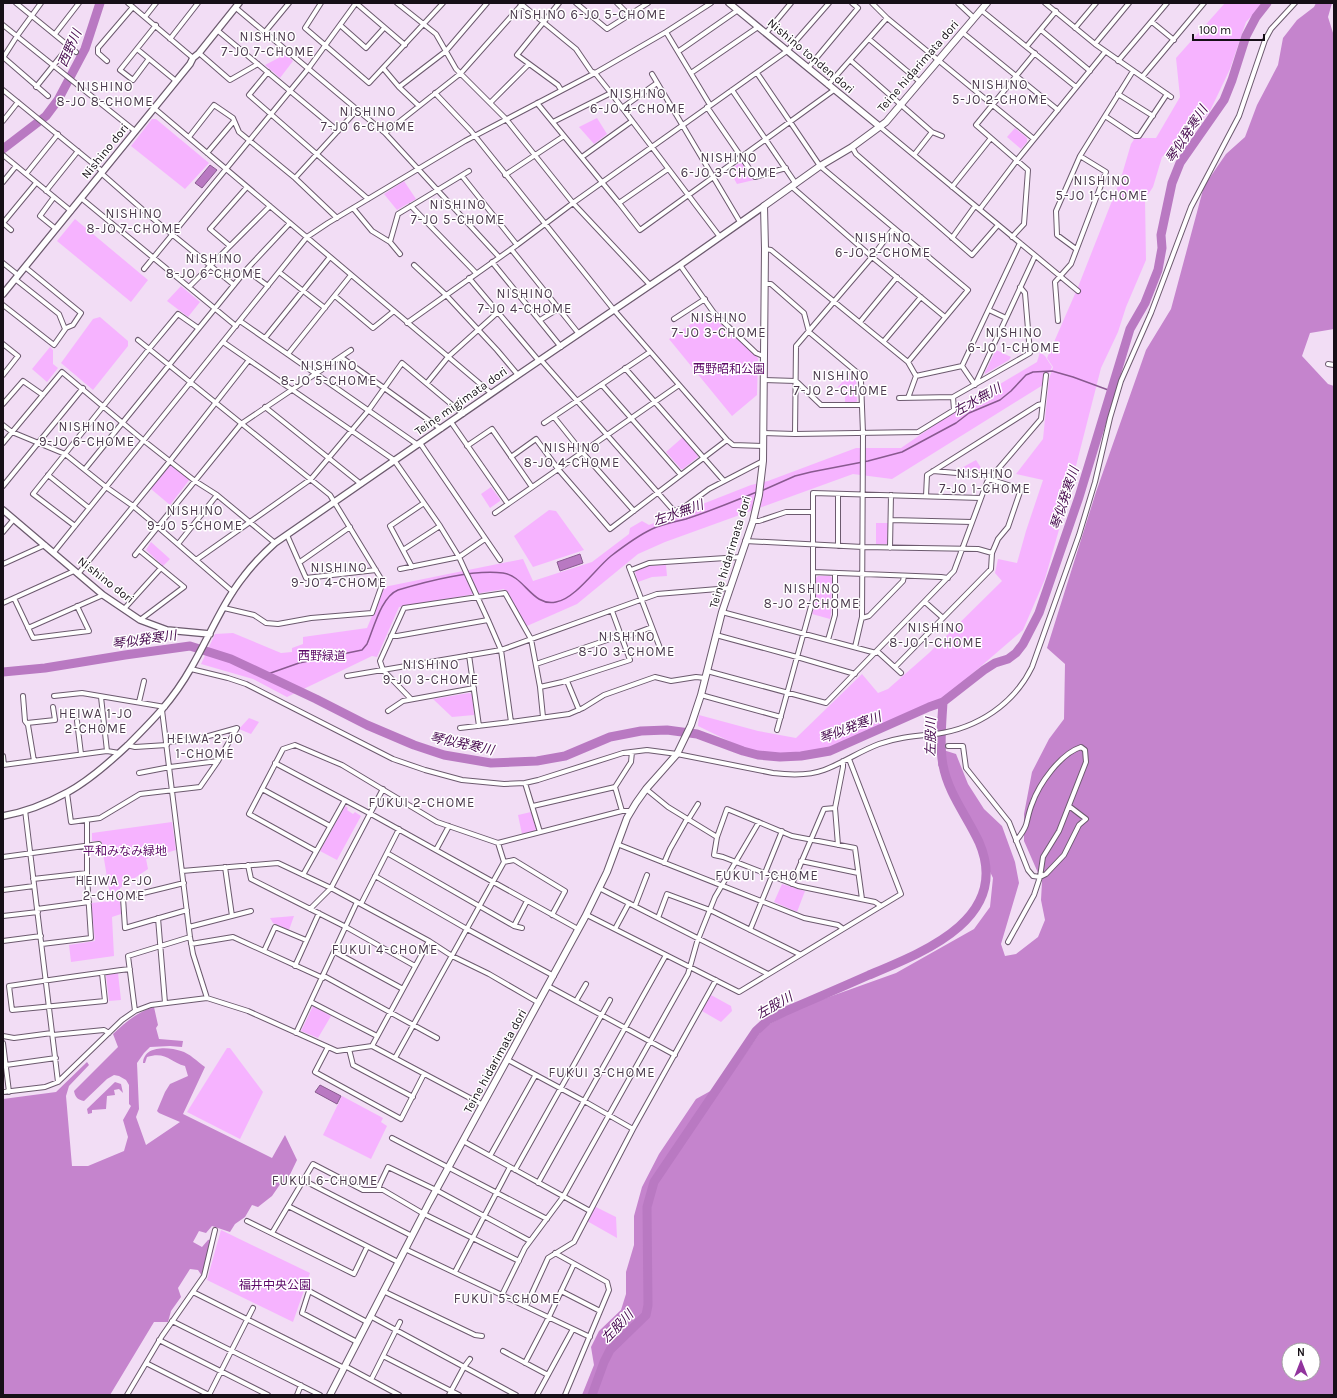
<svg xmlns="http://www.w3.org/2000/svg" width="1337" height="1398" viewBox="0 0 1337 1398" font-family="Karla,'Noto Sans JP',sans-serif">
<rect width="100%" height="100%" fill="#f2ddf5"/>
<path fill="#f6b3ff" d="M1225,3h39l-18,19 -16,47 -21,44 -47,44 -9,30 -8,12 1,61 -20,47 -8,25 -17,36 -35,137 -21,74 -22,51 -80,69 -95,41 -16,8 -53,8 -38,-9 -43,-21 1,-11 59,16 38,7 66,-64 16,19 10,-4 41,-36 73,-72 -7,-8 3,-14 19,4 9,-32 17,-51 -27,-6 27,-35 6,-60 4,-12 -6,-9 31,-71 43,-109 10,-34 4,-6h21l24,-41 -4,-39z
M286,54l7,7 -13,17 -15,-13z
M597,118l10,16 -13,10 -15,-17z
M152,119h4l53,44 -24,26 -54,-43z
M1015,128l12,10v4l-6,7 -14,-12z
M741,162l13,18 -17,4 -5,-9 6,-4 -4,-4z
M404,181l12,18 -19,11 -13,-16z
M75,219l73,61 -17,22 -74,-61z
M181,286l19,16 -12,15 -21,-16z
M710,311l48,47 -1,37 -25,21 -63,-77z
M100,317l28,24v5l-35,44 -32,-27 32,-44z
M50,347l3,3v14l5,4 -11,14 -15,-13z
M996,350l15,7 -2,3 -24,14v-2z
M1040,352l5,4 7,11 -9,18 -151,94 -39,-5 -188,68 -27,12 -61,50 -50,22 -23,-37 -105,18 -22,50 -5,-1 -85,41 -34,-18 -52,-15 14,-30 18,-1 48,20 11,-1v-4l11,-4v-7l64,-9 17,-41 139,-28 10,22 59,-19 37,-28 1,-6 12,-7 7,4 102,-40 17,-4 88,-33h45l57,-39 79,-47z
M850,373l6,5 1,23 -1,1h-11v-17l-8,3z
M683,437l15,19v1l-15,12h-2l-15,-17z
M976,460l9,14 -29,-3z
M169,464l21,15 -20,26 -19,-16z
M491,487l9,12v2l-10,7 -9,-14z
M549,510l7,1 28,39 -51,17 -19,-31z
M876,523h12l-1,21h-11z
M151,542l19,17 -7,7 -17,-16z
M666,565l1,11 -15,1 -14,5 -3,-10 1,-2 13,-4z
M818,576h12l2,2 -1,35 -1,6 -18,-5 4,-14v-22z
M469,693l3,1 2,21 -22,2 -19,-18z
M249,718l10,4 -8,12 -12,-5z
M345,806l3,2 -1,2 6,4 2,-2 6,4 -24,44 -17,-9z
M531,812l5,17 -1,2 -13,3 -4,-19z
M172,822l4,28 -30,9 2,10 -28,19 1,26 -9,3 2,39 -43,6 -2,-17 26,-4 -4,-38 20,-2 -10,-60h-9v-8z
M782,884l23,7 -8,21 -23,-10z
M294,916l-5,14 -16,-7 -3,-5z
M118,973l3,27 -12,1 -3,-26z
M711,995l20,11 1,5 -11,11 -19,-11z
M313,1006l18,10 -13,22 -17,-7z
M227,1048h3l33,44 -23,47 -53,-27z
M342,1096l41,22 -2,4 6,4 -16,33 -48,-24z
M594,1206l22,11 1,21 -30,-17z
M221,1230l89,43 -17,49 -86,-42z"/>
<path fill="#c584cd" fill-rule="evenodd" d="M1316,3h16l-4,14 6,19v293l-24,4 -8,23 26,28 6,2v1009h-752l12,-30 -3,-18 8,-16 22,-21 5,-16v-22l8,-27v-29l8,-29 17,-33 37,-55 29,-16 39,-56 37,-20 95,-34 78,-44 16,-22 3,-29 -18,-38 -8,-27 -16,-23 -13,-25 2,-16 16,5 12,30 16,25 18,17 13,36 4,21 -18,61 4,12 11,-2 22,-17 7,-17 -4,-20 1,-18 -18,-41v-27l8,-42 17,-33 15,-20 1,-55 -18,-16 49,-156 50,-142 25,-41 33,-123 22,-32 19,-17 12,-32 21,-40 5,-27 14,-18 17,-13zM1289,1350h24v24h-24z
M154,1007l4,18 -2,3 3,11 24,2 -1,6 -12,-1 -20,1 -6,6 -7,10 2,46 -3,8 10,28 34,-23 -21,-9 -2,-2 8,-19 5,-8 18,-8 -3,-10c-15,-4 -19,-15 -38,-9l-2,6h-2c1,-18 26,-16 38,-12 8,2 17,11 24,16l-22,47 89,44 13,-23 12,25 -12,25 -4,-2 -9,13 -14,11 -6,-2 -7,12 -10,7 -5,8 -18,-6 -6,7 -7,-2 -6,11 9,5 6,-7 4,-1 -10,37 -4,-6 -8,-1 -12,19 3,9 -10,14 -3,11h-14l-44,73h-107v-296l53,-7 31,-30 2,3 -20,21 -3,10 6,70h16l36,-15 4,-14 -5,-17 8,-14 -2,-2v-19l-3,-5 -7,-4 -5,-1 -7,4 -23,22c-6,-1 -9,-4 -10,-10l44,-44 -5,-13c13,-12 24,-22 41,-27z
M115,1082l6,2 2,9 -4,-4 -5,1 1,5 -8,1 -1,13 -14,1v3l-4,1 -1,-5z"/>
<path fill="#b979c2" stroke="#88598f" d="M210,165l7,5 -15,18 -7,-5z
M580,554l3,9 -23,8 -3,-9z
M320,1085l21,11 -4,8 -22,-12z"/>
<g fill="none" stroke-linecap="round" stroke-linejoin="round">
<path stroke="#88598f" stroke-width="1.5" d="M761,491l34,-15 16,-4 57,-11 34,-9 54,-29 13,-10 31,-13 11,-9 15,-16 7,-3 19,-1 21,6 38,14
M265,675l34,-12 63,-13 5,-6c7,-16 14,-47 31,-54 30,-9 75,-21 105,-17 22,3 29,34 53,29 19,-3 40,-34 55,-46 13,-10 26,-20 41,-27 11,-5 23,-7 34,-10 25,-8 48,-18 71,-27"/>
<path stroke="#b979c2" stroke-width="9" d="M3,149l43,-33 12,-16 27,-51 15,-46
M3,672l42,-4 80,-13 65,-9 41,13 85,40 51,26 47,20 30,10 47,8 46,-2 28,-5 45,-19 31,-6 26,-1 30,4 46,17 15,4 22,2 21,-1 29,-5 99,-44 14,-5 41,-32 11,-7 13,-4 8,-6 7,-9 16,-31 40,-116 51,-168 15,-26 13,-33 4,-22 -1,-13 11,-52 8,-20 44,-63 8,-20 14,-44 10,-19 11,-14
M592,1395l12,-33 6,-12 36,-35 2,-10 -1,-98 7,-25 102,-151 12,-11 18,-9c28,-12 56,-24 83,-36 55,-23 143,-57 110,-133 -12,-26 -31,-49 -36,-77 -4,-20 -1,-43 0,-63"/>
<defs>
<path id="street" d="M16,3l60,49
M128,3l65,55
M321,3l-16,25 64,55 74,-80
M356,3l49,42
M397,3l39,31 20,35 50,50 67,84 77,82
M520,3l56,46 15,22 4,2 16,20 109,144
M559,3l-42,52 41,30 3,5
M576,3l31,26 41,-26
M617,3l12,12
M958,3l16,15
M1045,3l50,41 76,53
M236,8l149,125 114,124
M981,10l95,77
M145,17l11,-14
M887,18l147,121
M1152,22l22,18
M3,25l132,106
M340,25l26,23 18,-20
M1075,28l21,-25
M217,30l121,101
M1041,30l49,41
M265,32l24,-29
M666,32l44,73
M962,32l96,78
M766,33l25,-30
M55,34l24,-31
M170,39l28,-36
M869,39l51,43
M1095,44l34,-41
M1027,46l29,-35
M137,49l39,32
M679,51l59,-41
M199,53l31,27 28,-16
M3,57l45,39
M3,58l14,-22 24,-33
M148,60l-15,20 -13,-10 36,-45
M850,60l82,72 10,4
M107,61l-9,-8v-5l35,-41
M1118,61l49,-58
M383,68l16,19 20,19
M808,68l50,-60 -6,-5
M268,72l-19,23 119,104
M691,73l67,-46
M757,73l63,93 148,124 -60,72
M652,74l88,148
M1142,77l62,-74
M828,85l59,-67 -15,-15
M36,87l33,-41
M399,87l47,-36 41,-48
M3,90l99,81
M732,90l64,94
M435,93l36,38 143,179 113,130 6,5 30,1
M1118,94l35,22
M490,103l39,-39
M537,103l82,100 49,-34
M707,107l48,70 31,-9
M154,108l337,285
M622,108l35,-25
M1105,116l30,20h4l28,-42
M3,121l15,-19
M553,122l58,-29
M879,126l199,165
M385,133l76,-60 62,-70
M189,137l25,-32 19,13 6,14 56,46 42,40
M852,147l4,7 116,101 26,-30
M207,153l27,-32
M3,155l68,56
M914,155l18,-23
M582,157l50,-36
M101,173l50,44 83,68
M26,174l32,-40
M505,175l59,-39
M462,176l55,69
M295,178l62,-68
M3,182l13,-16
M792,187l80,70 73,60
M952,187l39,-49
M46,191l32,-40
M54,197l-14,19 16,13
M81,198l155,128
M619,203l21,27 194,-140
M411,206l65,67
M353,208l19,23 18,11 10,12
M980,209l37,-49 88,-108
M3,223l33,-40
M3,223l8,7
M1012,237l12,-13 4,-54 -52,-45 59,-72
M952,238l23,-32
M390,242l8,-28 71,-43
M230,246l-20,-17 37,-42
M511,249l68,85
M765,249l6,1 137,112 8,14 -8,22
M1076,249l-19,-14 -1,-24 24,-55 53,-85
M492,262l69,85
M3,263l15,12
M414,265l32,30 51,55 21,25
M680,265l34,48 42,40 7,3
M144,269l164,-200 48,-66
M246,270l22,16
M279,272l46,36
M469,278l70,83
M15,279l44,35 6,15
M764,284h7l33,29 5,19 50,42 2,7 2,52 -1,184 -7,30
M189,287l81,-81
M335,296l38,32 21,-17
M3,305l51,40 12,-17 7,-3 8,-12 -56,-46
M989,310l17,8
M674,319l31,-20
M540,320l18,-11
M240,321l178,124
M1058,321l-3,-39 16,-18 35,-92 -26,-16
M860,322l37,-45
M407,323l110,-78 56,-42 214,-152 42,-48
M265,338l65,-81
M138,340l192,155 53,87 -11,31 -61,5 -33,6 -12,-1 -12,-8 -30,-7
M884,341l37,-44
M223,342l171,118 46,66 19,31 29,63 13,30 10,72
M3,344l15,12 -15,19
M288,354l63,-79
M341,357l100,72
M541,360l133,151 9,-3 26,-19 54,-28
M1328,364l6,1
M962,366l58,-123
M625,368l99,113
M916,376l46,-10 13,19 60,-129
M764,380l32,1 25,24h41
M427,383l21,-26 50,-45
M602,385l79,90
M899,398l54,-1 77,-44 -5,-60 -5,-6
M3,404l20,-23 20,14
M265,407l96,77
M554,417l28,35 52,59
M451,422l57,82
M544,423l106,-71
M3,425l9,7 53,22 41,33 27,19 25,21 75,65
M763,433l32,1 123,-2 36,-22 -1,-13
M795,434l1,-88 76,-89 22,-29
M3,443l59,-71 81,68 52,41 22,14 58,48
M420,443l80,117
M467,446l25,-17 40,58
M511,457l25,-18 22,30 52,60 117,-89
M85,469l161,-199 44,-47
M933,471l59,5
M48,475l41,33
M3,486l80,-98
M926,496l1,-21 111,-70 4,-1
M495,513l184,-128
M891,520l81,2
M753,521h6l27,-9h27
M75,526l-42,-32 116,-145 29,-35 20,14
M3,532l11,-13
M287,535l19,43 70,-8
M745,541l118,6 115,2 14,4
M178,544l39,-49
M838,546v-52
M890,548l1,-53
M139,550l45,37 -44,33
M403,550l37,-24
M54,552l253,-315 21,-14 137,-82 130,-68 71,-41 45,-29
M135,555l106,-131 110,-74
M196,560l115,-81 57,-68 34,-48 61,51
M300,562l50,-35
M3,564l42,-19
M412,567l-22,-41 34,-23
M629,567l31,81
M400,569l59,-12 26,-18
M631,570l18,-7 92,-6
M813,572l128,5 7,1
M78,574l92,-113 79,-101
M14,598l19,40 56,-7 -12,-25
M925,602l18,16
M3,603l71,-32
M124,609l37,-41
M722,612l154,41
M862,618l7,-2 34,-35 1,-5
M28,628l75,-33
M716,635l81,22 58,17
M391,636h6l91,-16
M623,638l29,-11
M828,640l7,-25v-42
M877,651l24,22
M469,655l10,71
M536,664l86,-29
M895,667l96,-98 1,-16 6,-14 10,-12 13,-38 -32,-10
M191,669l37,9 18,6 147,75 32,11 37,10 42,4 21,-1 13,-3 85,-27 24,-3 30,4 96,19c17,2 35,3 51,-3 19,-7 36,-19 55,-26 19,-7 38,-8 57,-10 42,-6 78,-30 96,-67l47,-132 16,-53 15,-64 11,-37 30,-68 40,-106 48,-91 26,-76 6,-11 24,-26
M707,671l119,32 128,-132 33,-89 54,-63 5,-44
M347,676l154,-26 156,-56 73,-6
M567,681l12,29
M540,687l22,-5 68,-22 -18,-49
M701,695l80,22
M23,696l2,25 3,4 6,36
M54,696l28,-3 83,14
M101,697l6,54
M411,699l-28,-29 -3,-9 24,-53 101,-15 26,46 9,48 3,30
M139,702l5,-21
M162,710l28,227 3,17 14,44
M388,711l15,-10 71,-13
M77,721l4,33
M27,723l28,-3 -2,-13
M460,728l51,-6 58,-8 14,-6 21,-13 51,-18 16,4 25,-4 9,1
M777,730l36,-131v-106l168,5
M127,745l8,2 32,-2
M948,746h15l3,22 43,54 19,48 5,6 7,1 6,-3 18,-19 15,-30 7,-6 -17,-13
M3,756l1,9
M275,763l96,51 207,115
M3,765l104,-14 12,2
M139,773l31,-6 48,-6
M525,783l15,49
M262,789l68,37
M646,789l22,18 49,30
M67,793l4,29 29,-4 40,-24 60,-7 18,-26 19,-33 -39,11 -31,3
M533,806l82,-19
M25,810l33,272
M622,811l-7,-24 16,-25 1,-10
M688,820l10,-16
M617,844l187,74 34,7 4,3
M838,845l-3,-37 8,-41v-6
M436,850l13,-24
M316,851l-67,-37 34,-65 12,-4 47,20 95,57 61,21 124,-32h9
M387,853l127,73 8,2
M3,857l96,-13
M801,861l57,12
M504,862l10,-2 51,31 -13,24
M664,863l6,-14 17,-30
M248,865l3,14 95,48 69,39
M225,867l7,49
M182,871l96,-8 53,25 98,53 23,15 37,18 50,29
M765,873l17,-42
M303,875l42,-75
M375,876l92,53 87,47
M33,879l54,-6
M184,883l-61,15 2,30 62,-18
M792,884l32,-75 11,-1
M599,888l169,86
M3,890l31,-4
M862,899l-7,-51 -63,-12 -65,-27 -10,28 -3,18 9,2 75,29 77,16 6,4
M361,904l38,-75
M635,906l12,-31
M37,909l52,-7
M310,909l21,-21 52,-99
M587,915l152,77 162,-98 -52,-135
M3,916l35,-4
M158,918l7,85
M658,918l9,-24 43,16 89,44
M514,926l13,-25
M189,927l62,-16
M615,929l14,-26
M750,930l22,-54
M3,941l38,-5
M1008,942l26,-47 6,-18 3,-20 16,-26 27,-69 -1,-12 -4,-3c-21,7 -42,37 -49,57 -3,7 -4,14 -6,21 -2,6 -6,11 -10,16
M42,944l49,-6 -4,-61v-57
M191,944l42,-7 90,41
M264,951l11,-24 31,13
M335,952l68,37
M295,966l24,-53
M102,973l3,28 -93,9 -3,-24c40,-6 80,-12 121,-17
M324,976l113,62
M548,986l127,69
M576,1001l10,-17
M311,1002l66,34
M135,1011l-7,-55 62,-19
M296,1033l61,-131
M53,1035l51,-5 5,3
M3,1036l11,2 38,-5
M3,1043l6,49
M372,1046l57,-105
M328,1047l-13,25 86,47 23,-45
M349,1049l4,16 60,32
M395,1058l109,-196 -6,-19
M508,1060l76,41 49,28
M6,1065l50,-7
M3,1092l42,-5 13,-5 64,-62 13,-9 16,-6 56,-7 41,13 89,40 35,-5 111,59
M392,1138l155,81
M463,1141l127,70
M490,1156l45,-80
M515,1170l95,-170
M303,1180l109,56
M538,1183l128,-228
M378,1190l2,-6 8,-17 48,23 94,51
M288,1206l110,56
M247,1221l107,53 13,-27
M272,1233l41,-69 50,26h20l41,24 95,47
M405,1249l185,88
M555,1253l52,29 2,8 -44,105
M455,1272l55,-105
M383,1291l92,44 7,1
M561,1291l39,20
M193,1292l151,76
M502,1295l23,-47 38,-51 125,-223 9,-32 18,-45 44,-75
M526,1306l22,-48 26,-16 59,-113 83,-149
M370,1316l146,79
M172,1321l148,74
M159,1340l109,55
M357,1342l-55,-29 7,-22 58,31
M503,1351l45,24
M383,1356l76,39
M146,1363l63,32
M525,1363l24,-46 25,-53
M345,1366l54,29
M371,1380l29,-58
M127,1395l35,-59 42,-60 11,-46
M209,1395l44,-87
M297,1395l4,-10
M449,1395l15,-28 6,-8
M537,1395l36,-66"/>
<path id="secondary" d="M729,3l150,123
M3,294l187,-230 3,-6 6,-5 40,-50
M3,510l100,85 37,25 27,10 43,4
M3,816c23,-4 45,-13 65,-24 22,-12 42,-30 60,-47 25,-25 45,-45 63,-77 17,-29 32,-66 53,-92 9,-12 20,-23 31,-33l243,-168 162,-110 84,-59"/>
<path id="primary" d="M330,1395l99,-192 156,-286 22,-45 20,-54 9,-15 10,-14 31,-35 14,-29 10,-30 21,-83 31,-91 6,-26 4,-34 2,-212 -1,-43 56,-40 32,-19 34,-25 101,-119"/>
</defs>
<use href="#street" stroke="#6c5a6e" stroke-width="6"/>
<use href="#secondary" stroke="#6c5a6e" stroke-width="8"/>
<use href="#primary" stroke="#6c5a6e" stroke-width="8"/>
<use href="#street" stroke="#fff" stroke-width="4"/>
<use href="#secondary" stroke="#fff" stroke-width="5.5"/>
<use href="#primary" stroke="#fff" stroke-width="6"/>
</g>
<g text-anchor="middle" stroke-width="3" stroke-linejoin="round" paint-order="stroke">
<g font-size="12" fill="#160f17" stroke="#fff">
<text transform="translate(811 56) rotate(40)" y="4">Nishino tonden dori</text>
<text transform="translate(918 66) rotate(-49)" y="4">Teine hidarimata dori</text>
<text transform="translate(105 151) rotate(-51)" y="4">Nishino dori</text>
<text transform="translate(461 401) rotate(-35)" y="4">Teine migimata dori</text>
<text transform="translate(730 552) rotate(-73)" y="4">Teine hidarimata dori</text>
<text transform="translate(106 580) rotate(38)" y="4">Nishino dori</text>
<text transform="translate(495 1061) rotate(-61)" y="4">Teine hidarimata dori</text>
</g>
<g font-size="12" fill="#5d0a68" stroke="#fff">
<text x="729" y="373">西野昭和公園</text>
<text x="322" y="660">西野緑道</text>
<text x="125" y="855">平和みなみ緑地</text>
<text x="275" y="1289">福井中央公園</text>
</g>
<g font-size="13" letter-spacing="1" fill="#4c3b4e" stroke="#fff">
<text x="588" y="19">NISHINO 6-JO 5-CHOME</text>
<text x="268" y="41">NISHINO<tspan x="268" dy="15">7-JO 7-CHOME</tspan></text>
<text x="1000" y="89">NISHINO<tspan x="1000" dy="15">5-JO 2-CHOME</tspan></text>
<text x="105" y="91">NISHINO<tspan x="105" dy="15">8-JO 8-CHOME</tspan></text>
<text x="638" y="98">NISHINO<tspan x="638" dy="15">6-JO 4-CHOME</tspan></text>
<text x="368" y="116">NISHINO<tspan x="368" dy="15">7-JO 6-CHOME</tspan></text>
<text x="729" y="162">NISHINO<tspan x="729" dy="15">6-JO 3-CHOME</tspan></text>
<text x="1102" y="185">NISHINO<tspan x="1102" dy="15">5-JO 1-CHOME</tspan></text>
<text x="458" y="209">NISHINO<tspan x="458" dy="15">7-JO 5-CHOME</tspan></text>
<text x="134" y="218">NISHINO<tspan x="134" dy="15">8-JO 7-CHOME</tspan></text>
<text x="883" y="242">NISHINO<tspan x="883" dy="15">6-JO 2-CHOME</tspan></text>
<text x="214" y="263">NISHINO<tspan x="214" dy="15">8-JO 6-CHOME</tspan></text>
<text x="525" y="298">NISHINO<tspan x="525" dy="15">7-JO 4-CHOME</tspan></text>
<text x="719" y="322">NISHINO<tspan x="719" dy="15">7-JO 3-CHOME</tspan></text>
<text x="1014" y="337">NISHINO<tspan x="1014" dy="15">6-JO 1-CHOME</tspan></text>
<text x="329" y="370">NISHINO<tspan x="329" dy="15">8-JO 5-CHOME</tspan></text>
<text x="841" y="380">NISHINO<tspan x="841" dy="15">7-JO 2-CHOME</tspan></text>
<text x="87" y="431">NISHINO<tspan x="87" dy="15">9-JO 6-CHOME</tspan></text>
<text x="572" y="452">NISHINO<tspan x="572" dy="15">8-JO 4-CHOME</tspan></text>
<text x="985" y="478">NISHINO<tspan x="985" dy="15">7-JO 1-CHOME</tspan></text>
<text x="195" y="515">NISHINO<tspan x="195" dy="15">9-JO 5-CHOME</tspan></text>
<text x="339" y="572">NISHINO<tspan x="339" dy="15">9-JO 4-CHOME</tspan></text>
<text x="812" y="593">NISHINO<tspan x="812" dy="15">8-JO 2-CHOME</tspan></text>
<text x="936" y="632">NISHINO<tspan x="936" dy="15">8-JO 1-CHOME</tspan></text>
<text x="627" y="641">NISHINO<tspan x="627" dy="15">8-JO 3-CHOME</tspan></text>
<text x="431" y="669">NISHINO<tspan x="431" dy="15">9-JO 3-CHOME</tspan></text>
<text x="96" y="718">HEIWA 1-JO<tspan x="96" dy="15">2-CHOME</tspan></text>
<text x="205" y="743">HEIWA 2-JO<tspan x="205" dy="15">1-CHOME</tspan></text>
<text x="422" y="807">FUKUI 2-CHOME</text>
<text x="767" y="880">FUKUI 1-CHOME</text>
<text x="114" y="885">HEIWA 2-JO<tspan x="114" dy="15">2-CHOME</tspan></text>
<text x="385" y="954">FUKUI 4-CHOME</text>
<text x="602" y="1077">FUKUI 3-CHOME</text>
<text x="325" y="1185">FUKUI 6-CHOME</text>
<text x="507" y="1303">FUKUI 5-CHOME</text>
</g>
<g font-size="13" font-style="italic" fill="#480b50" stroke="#fff">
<text transform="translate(69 48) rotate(-66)" y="5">西野川</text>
<text transform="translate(1186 134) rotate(-57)" y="5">琴似発寒川</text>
<text transform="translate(977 399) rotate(-29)" y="5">左水無川</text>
<text transform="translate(1064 498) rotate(-72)" y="5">琴似発寒川</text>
<text transform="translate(678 512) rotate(-19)" y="5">左水無川</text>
<text transform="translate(144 639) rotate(-8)" y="5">琴似発寒川</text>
<text transform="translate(850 727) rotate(-21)" y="5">琴似発寒川</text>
<text transform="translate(930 737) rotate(-89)" y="5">左股川</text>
<text transform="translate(462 743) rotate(12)" y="5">琴似発寒川</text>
<text transform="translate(774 1005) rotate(-30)" y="5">左股川</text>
<text transform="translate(617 1326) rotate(-46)" y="5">左股川</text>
</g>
</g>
<rect width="1337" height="1398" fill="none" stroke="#160f17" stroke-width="8"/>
<g transform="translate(1301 1362)"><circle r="19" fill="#ffffff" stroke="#a29fa2"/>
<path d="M0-3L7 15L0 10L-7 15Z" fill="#91339d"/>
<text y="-6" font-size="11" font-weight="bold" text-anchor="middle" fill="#160f17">N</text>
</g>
<path d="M1193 34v6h71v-6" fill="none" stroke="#160f17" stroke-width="2"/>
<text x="1199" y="34" font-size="12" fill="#160f17" stroke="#ffffff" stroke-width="3" paint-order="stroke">100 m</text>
</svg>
